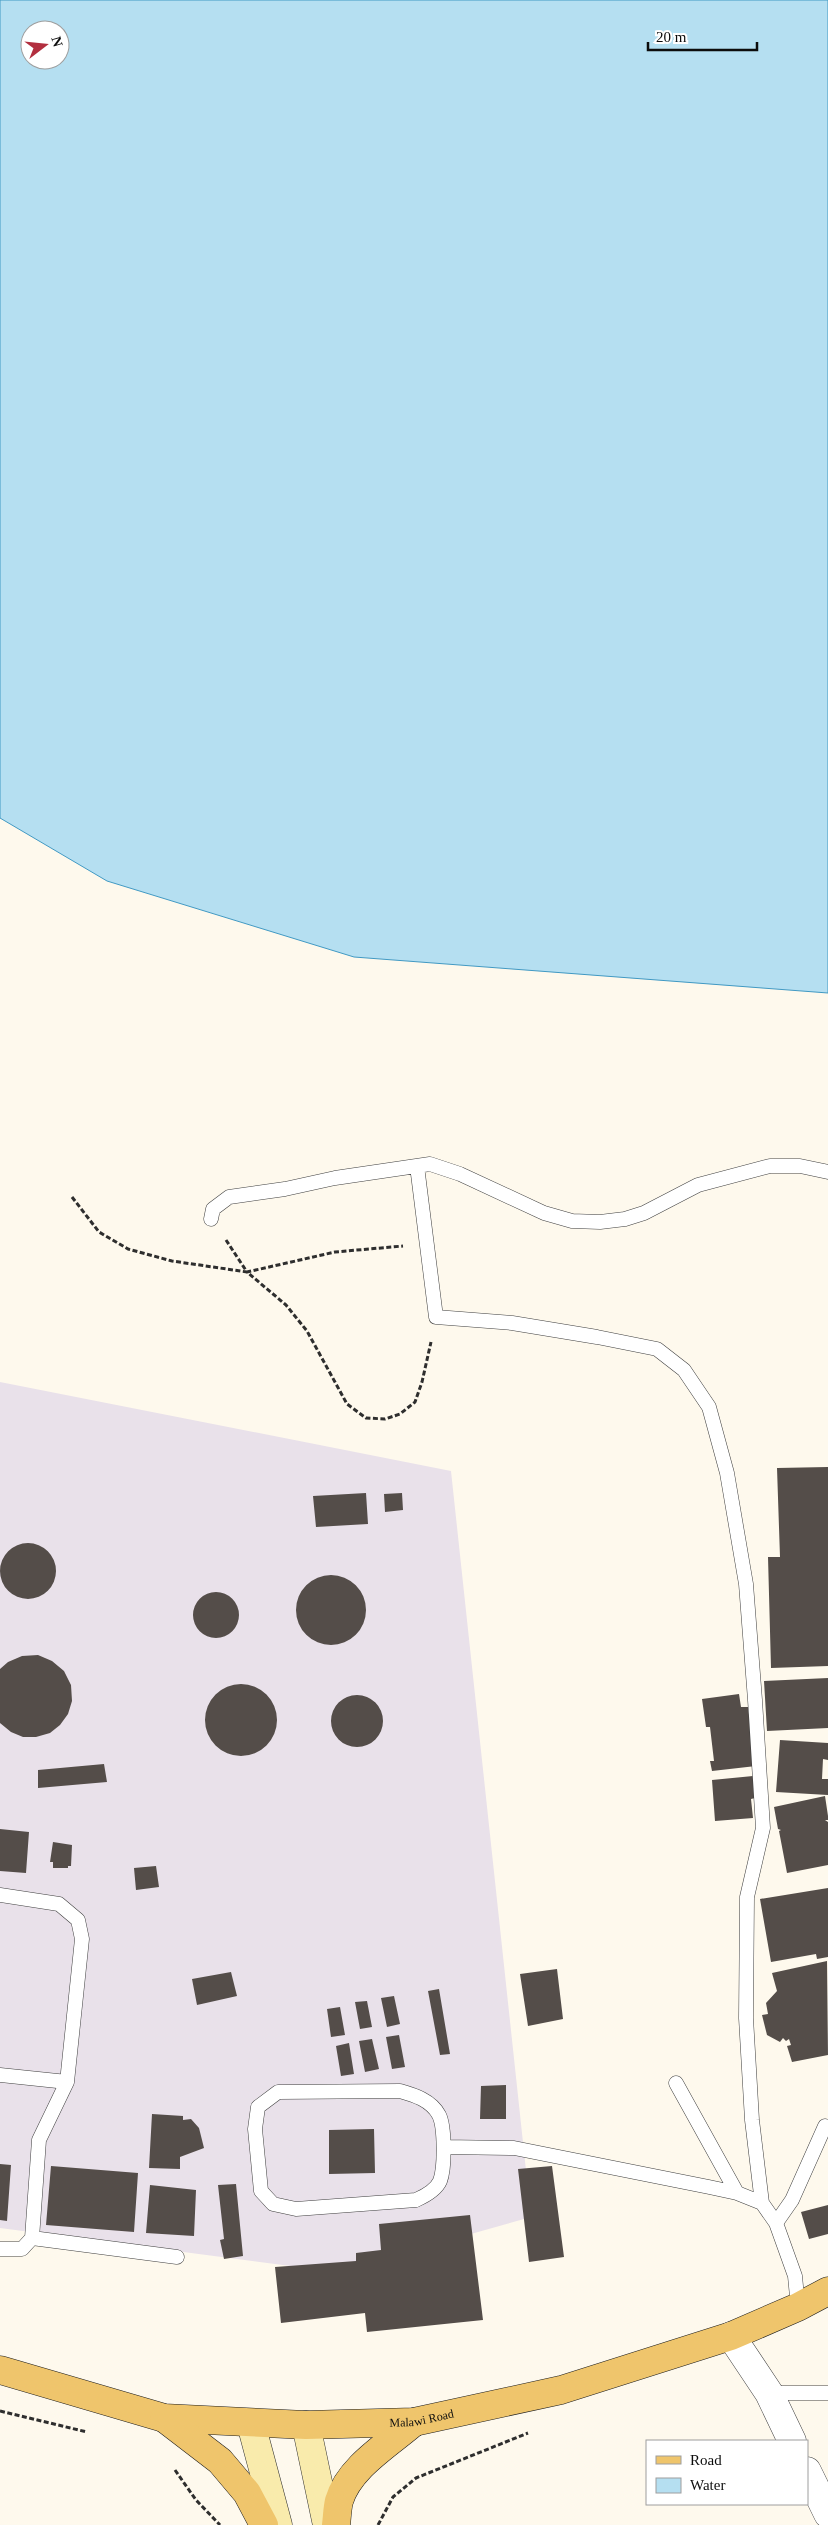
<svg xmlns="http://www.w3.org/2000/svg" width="828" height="2525" viewBox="0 0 828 2525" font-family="Georgia,serif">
<rect width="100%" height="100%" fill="#fef9ed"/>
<path fill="#e9e1ea" d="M0,1382l451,89 80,746 -195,55 -336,-44z"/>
<path fill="#b5dff1" stroke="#4199c3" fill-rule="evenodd" d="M0,0h828v993l-474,-36 -247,-76 -107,-63zM30,30h30v30h-30z"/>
<path fill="#544d49" d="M828,1467v199l-57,2 -3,-111h12l-3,-89z
M366,1493l2,31 -52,3 -3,-31z
M402,1493l1,17 -18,2 -1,-18z
M0 1571a28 28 0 1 1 56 0a28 28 0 1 1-56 0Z
M296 1610a35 35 0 1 1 70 0a35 35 0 1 1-70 0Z
M193 1615a23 23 0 1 1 46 0a23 23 0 1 1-46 0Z
M38,1655l14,6 12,10 7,14 1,16 -4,13 -8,11 -10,8 -14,4h-13l-12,-5 -11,-9v-54l8,-7 14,-6z
M828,1678v50l-61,3 -3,-50z
M205 1720a36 36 0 1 1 72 0a36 36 0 1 1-72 0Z
M739,1694l2,13h7l8,59 -44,5 -2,-10h4l-4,-34h-4l-4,-28z
M331 1721a26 26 0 1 1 52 0a26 26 0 1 1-52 0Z
M780,1740l48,3v17l-5,-1 -1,20h6v16l-52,-3z
M104,1764l3,18 -69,6v-18z
M753,1776l2,22 -4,1 2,19 -38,3 -3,-41z
M825,1796l3,20v4h-3l3,2v43l-41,8 -8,-42 2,-1 -3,-1 -4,-22z
M0,1829l29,3 -3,41 -26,-2z
M53,1842l19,3 -1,21h-3v2h-15v-6h-3z
M156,1866l3,21 -23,3 -2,-22z
M828,1888v69l-11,2 -1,-5 -45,8 -11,-63z
M827,1961l1,94 -36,7 -5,-16 4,-1 -2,-6 -3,2 -3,-3 -3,4 -13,-7 -5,-20 6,-1 -2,-11 11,-12 -5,-18z
M557,1969l6,50 -35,7 -8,-52z
M231,1972l6,24 -40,9 -5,-26z
M439,1989l11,65 -10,1 -12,-64z
M394,1996l6,28 -13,3 -6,-29z
M367,2001l5,26 -12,2 -5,-27z
M340,2007l5,28 -14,2 -4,-28z
M399,2035l6,32 -13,2 -6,-32z
M372,2039l7,30 -14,3 -6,-31z
M349,2043l5,31 -13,2 -5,-30z
M506,2085v34h-26l1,-33z
M152,2114l31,2v4l8,-1 8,9 5,20 -24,9v12l-31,-1z
M374,2129l1,44 -46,1v-44z
M0,2164l11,1 -4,56 -7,-1z
M51,2166l87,7 -4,59 -88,-7z
M552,2166l12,91 -35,5 -11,-93z
M236,2184l7,72 -19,3 -4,-19 4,-1 -6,-54z
M150,2185l46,5 -2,46 -48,-3z
M828,2205v29l-19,5 -8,-27z
M470,2215l13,105 -116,12 -2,-19 -84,10 -6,-56 81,-6v-8l25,-3 -2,-26z"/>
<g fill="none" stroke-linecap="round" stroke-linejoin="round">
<defs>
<path id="service" d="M417,1166l19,151 76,6 85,14 60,12 27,21 25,37 18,66 19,111 9,116 8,128 -16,69 -1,121 6,102 10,83
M211,1219l2,-10 16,-12 56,-8 50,-11 95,-14 30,10 84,39 28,8 28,1 25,-3 19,-6 54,-28 72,-19h30l28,6
M0,1895l59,9 19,16 4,19 -15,143 -28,58 -7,98 -10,11h-22
M0,2075l67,7
M676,2083l61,110
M400,2091c14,4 31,9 39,24 6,12 6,53 1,66 -4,9 -15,15 -24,19l-120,9 -23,-5 -12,-13 -6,-62 3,-22 20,-15z
M444,2147l70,1 195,39 28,6 25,10 14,20 19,53 3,31
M776,2223l16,-23 33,-74
M32,2238l145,19
M769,2393h59"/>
<path id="minor" d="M731,2336l38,57 23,48
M807,2471l21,43"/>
<path id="secondary" d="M251,2424l27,101
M306,2425l21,100"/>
<g id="primary">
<path id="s1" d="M0,2370l164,48 142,7 108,-3 147,-32 170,-54 67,-29 30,-16"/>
<path d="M164,2418l56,43 27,32 17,32"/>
<path d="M336,2525c1,-7 1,-16 3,-24 10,-34 50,-57 75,-79"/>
</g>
</defs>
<use href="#service" stroke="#3f3f3f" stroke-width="15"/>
<use href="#minor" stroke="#3f3f3f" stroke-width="29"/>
<use href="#secondary" stroke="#2e2e2e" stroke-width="29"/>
<use href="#primary" stroke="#1d1d1d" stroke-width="29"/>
<path stroke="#2e2e2e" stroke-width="3" stroke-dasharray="5 2.5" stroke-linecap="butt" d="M72,1197l27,35 29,17 44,12 75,11 39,33 21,26 40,73 19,14 19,1 15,-5 15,-12 7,-20 9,-40
M226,1240l21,32 88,-20 68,-6
M0,2411l87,21
M175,2470l21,30 24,25
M378,2525l15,-28 23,-19 112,-45"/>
<use href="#service" stroke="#fff" stroke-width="14"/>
<use href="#minor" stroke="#fff" stroke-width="28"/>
<use href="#secondary" stroke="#f9ebac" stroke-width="28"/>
<use href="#primary" stroke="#efc56c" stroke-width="28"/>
</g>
<g text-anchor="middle" stroke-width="5" stroke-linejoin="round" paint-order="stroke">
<g font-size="12" fill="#0c0c0c" stroke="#fff">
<text dy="4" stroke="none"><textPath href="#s1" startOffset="429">Malawi Road</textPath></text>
</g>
</g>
<rect x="646" y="2440" width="162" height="65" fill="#ffffff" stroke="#9e9e9e"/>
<rect x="656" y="2456" width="25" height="8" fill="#efc56c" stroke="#9e9e9e"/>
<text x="690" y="2465" font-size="15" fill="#0c0c0c">Road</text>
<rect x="656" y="2478" width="25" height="15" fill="#b5dff1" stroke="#9e9e9e"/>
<text x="690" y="2490" font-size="15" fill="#0c0c0c">Water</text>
<g transform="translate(45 45) rotate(74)"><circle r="24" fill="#ffffff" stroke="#9e9e9e"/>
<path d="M0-4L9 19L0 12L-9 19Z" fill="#b22f3f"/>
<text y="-8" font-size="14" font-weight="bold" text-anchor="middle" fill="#0c0c0c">N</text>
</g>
<path d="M648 42v8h109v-8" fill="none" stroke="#0c0c0c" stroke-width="2.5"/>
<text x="656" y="42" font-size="15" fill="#0c0c0c" stroke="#ffffff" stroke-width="4" paint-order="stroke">20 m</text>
</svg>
